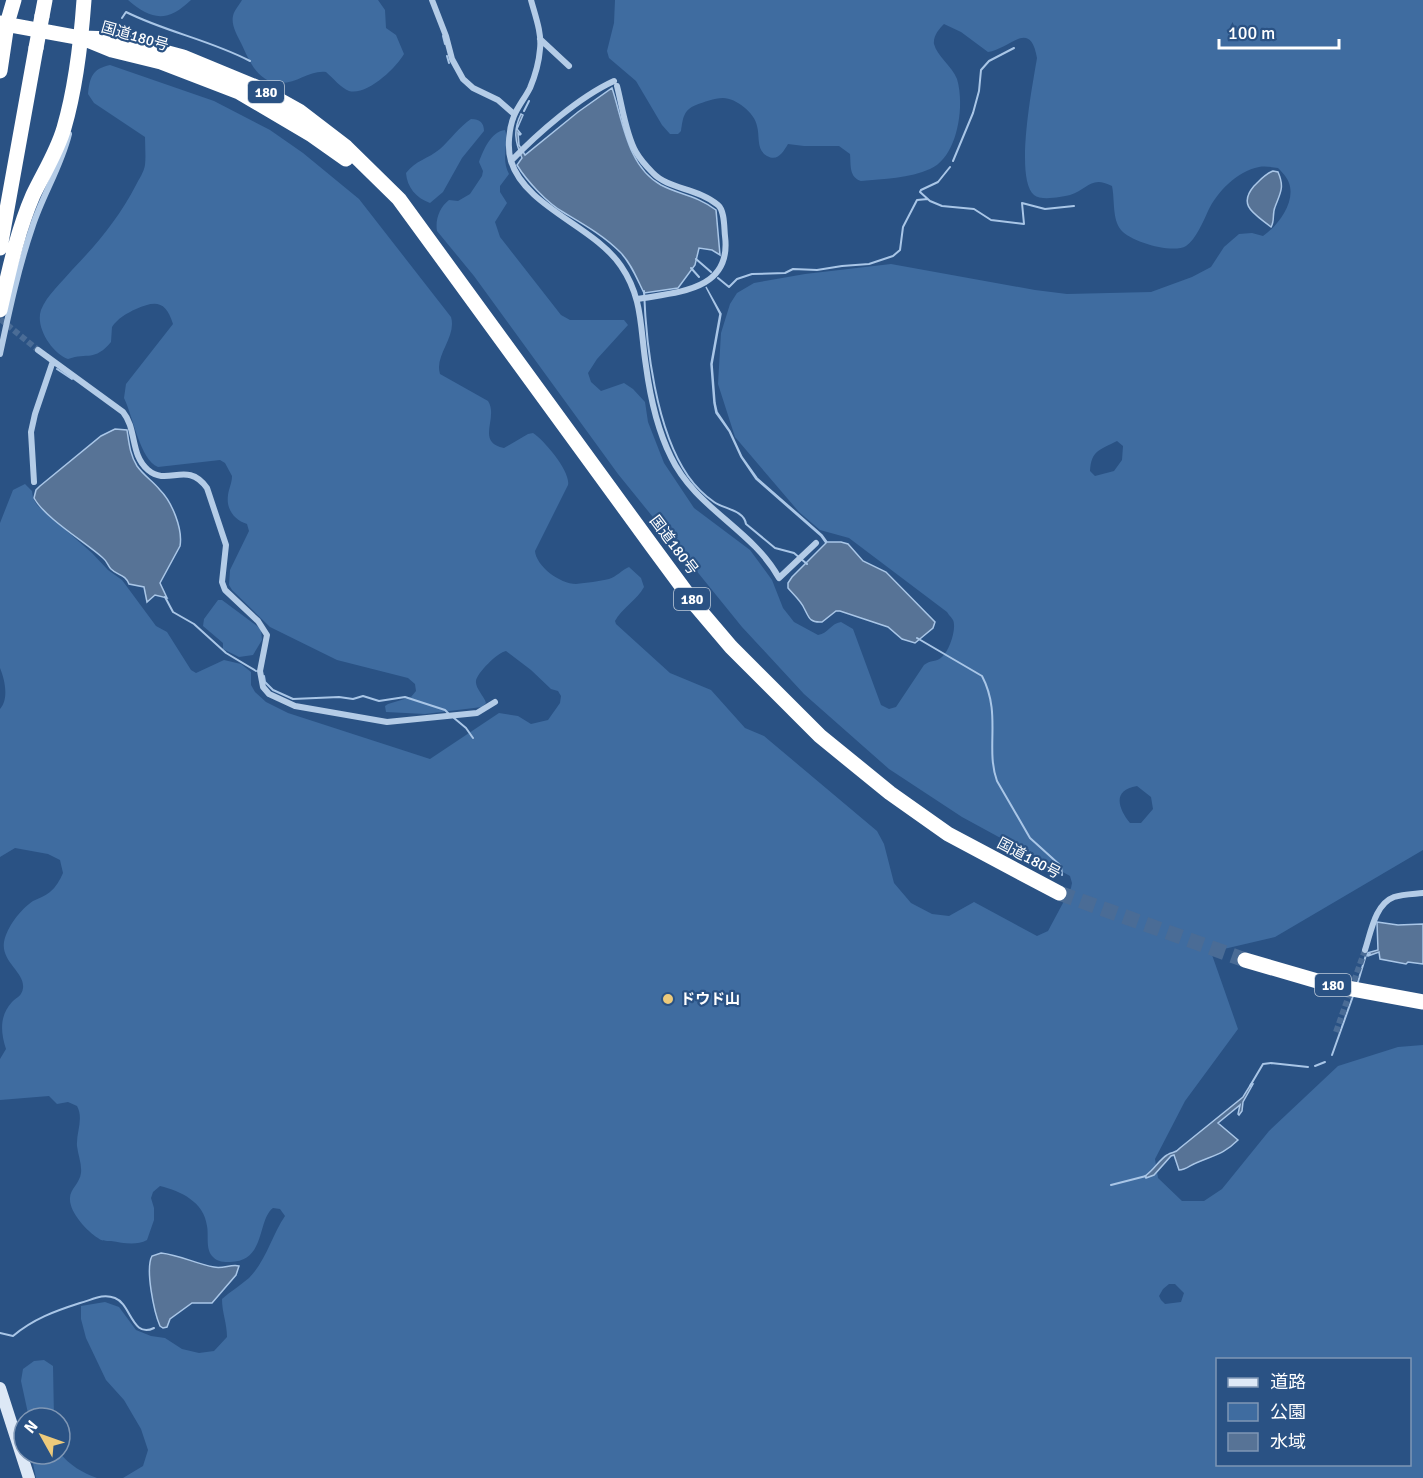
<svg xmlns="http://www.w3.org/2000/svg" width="1423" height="1478" viewBox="0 0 1423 1478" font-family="Signika,'Noto Sans JP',sans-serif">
<rect width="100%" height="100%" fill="#2a5284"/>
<path fill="#3f6ca0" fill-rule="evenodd" d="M128,0h63c-23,22 -39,21 -63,0z
M242,0h136l7,10 1,18 10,7 8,19c-8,14 -37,42 -55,37 -8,-3 -16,-13 -23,-19 -16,-2 -28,11 -45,11 -23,1 -32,-23 -40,-40 -4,-8 -10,-18 -8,-27 1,-5 6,-11 9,-16z
M615,0h808v850l-148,87 -64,15 27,77 -53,72 -30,58 3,19 24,23h22l18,-12 47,-58 69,-65 60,-19 25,-2v433h-1300l20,-12 5,-16 -7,-21 -17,-29 -18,-20 -20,-42 -5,-19v-13l24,-4 14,5 17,23 15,6 14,2 17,11 17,4 15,-2 13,-14c0,-14 -5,-24 -5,-38 9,-8 19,-14 27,-21 17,-17 23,-43 36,-62l-5,-7 -7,-1c-16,12 -7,54 -43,54 -6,0 -12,0 -17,-5 -8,-8 -4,-21 -6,-31 -3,-24 -26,-35 -47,-40l-7,6 -2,6 3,10v12l-7,20c-11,6 -24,3 -36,1 -5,0 -10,0 -13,-3 -11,-7 -29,-26 -28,-40 0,-9 10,-15 11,-25 1,-9 -3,-18 -4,-27 -1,-14 7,-27 0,-40l-9,-4 -11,2 -8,-8 -49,4v-41l6,-10c-6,-18 -6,-34 6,-47 5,-5 10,-6 11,-14 2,-16 -22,-26 -19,-46 3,-15 16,-32 29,-41 6,-3 12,-5 17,-9 6,-5 10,-12 13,-19l-3,-13 -12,-6 -33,-6 -15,9v-148c9,-10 5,-29 0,-41v-145l13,-33 12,-6 7,7 1,7 4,7 55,48 16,17 14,10 34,46 11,6 24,38 5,3 28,-13 17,4 10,8v13l4,7 11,10 22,11 142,46 69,-46 19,3 13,8 17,-4 12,-17 1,-7 -3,-5 -7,-2 -20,-19 -25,-19c-8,1 -29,22 -30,30 -1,7 8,15 10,22l-4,4 -57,7 -39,-2 -1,-6 3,-2 23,-7 5,-6 -1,-7 -7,-6 -71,-18 -67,-33 -38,-37 -3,-5 1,-15 19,-39 -2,-7c-13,-4 -21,-15 -19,-29 1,-7 4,-12 4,-19l-7,-13 -5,-3 -62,7c-18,-7 -25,-51 -34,-69l2,-14 47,-60c-7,-23 -17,-24 -37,-15 -9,4 -19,10 -24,18l-1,15c-17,20 -23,10 -43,17 -16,-6 -33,-32 -27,-49 6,-15 21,-28 31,-40 25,-26 47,-52 64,-85 3,-6 8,-13 9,-20 1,-9 0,-19 0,-28l-51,-34 -6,-9c2,-17 4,-25 22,-29l104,36 56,29 33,23 56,46 92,118c6,20 -17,38 -11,57l48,27c11,17 -13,41 16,47l24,-14 5,-1c11,7 38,39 35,52l-33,66c1,15 25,33 41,33 10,-1 24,-3 33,-5 7,-2 13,-9 20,-12l12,11 3,9c-7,13 -22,21 -29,34l1,3 54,49 41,17 34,38 19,8 113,95 7,13 10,39 17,20 21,11 17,2 25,-14 63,34 11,-5 23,-43 1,-5 -2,-7 -108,-59 -73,-48 -85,-75 -62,-67 -124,-153 -144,-198 -37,-45c-2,-12 3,-24 12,-31l9,1 12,-7 12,-18 1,-5 -4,-9c4,-11 12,-31 26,-32 5,13 -5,27 4,44l-9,12v6l7,11 -12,19 5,15 61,78 9,5h54l4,5 -31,34 -9,14 3,9 10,9 23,-8 9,6 12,13 3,20 16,41 30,45 56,42 22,30 11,28 11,14 24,13c11,-2 12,-11 23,-13l12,7 28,76 8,4 7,-2 28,-42c6,-5 13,-3 18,-8 7,-6 15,-28 11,-37 -1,-2 -5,-6 -6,-8l-98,-74 -29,-8 -21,-18 -64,-75 -17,-53 3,-51 9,-29 7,-11 17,-10 51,-9 86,-10 144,26 32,4 84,-2 41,-15 19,-10 13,-20 15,-13 13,-1 11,3c15,-10 33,-34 26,-53 -2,-6 -7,-11 -11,-15 -6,-1 -13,-2 -19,-1 -22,4 -42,25 -51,44 -5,11 -12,28 -22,35 -13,8 -55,-4 -65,-16 -9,-11 -6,-30 -9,-44 -21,-11 -24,3 -42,9 -9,2 -29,6 -36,0 -20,-17 -1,-112 3,-137 -7,-40 -27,-9 -49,-6l-27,-20 -17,-8c-5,5 -11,12 -10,20 3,12 18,22 23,35 8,26 1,78 -27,90 -20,9 -47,10 -69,12 -12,-4 -10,-15 -11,-27l-11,-8h-35l-16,-2c-5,8 -10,18 -21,12 -11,-6 -7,-20 -10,-30 -2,-13 -21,-28 -34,-28 -9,0 -19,4 -27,7 -13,5 -13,14 -15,26l-3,3h-8l-8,-9 -26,-44 -27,-23 -2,-7 7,-28zM1117,441l6,5 -1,14 -8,11 -19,5 -5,-5c1,-21 10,-21 27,-30zM1137,786l14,11 2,12 -12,14h-11c-12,-15 -18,-33 7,-37zM1169,1284h6l9,9 -3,9 -16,2 -4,-4 -2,-4 4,-7zM1218,1360h192v104h-192z
M471,119c9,0 13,4 13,12l-22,27 -19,34 -13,11c-14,-5 -23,-16 -24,-30 10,-13 22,-14 34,-24 10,-9 20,-23 31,-30z
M218,600h4l39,29 1,11 -9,15 -14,2 -16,-8v-6l-20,-17 1,-7z
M44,1360l9,6 1,52h-25l-8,-37 2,-12 11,-8z
M60,1453c9,12 23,20 37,25h-61l-5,-24z"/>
<path fill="#577396" stroke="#a9c6e7" stroke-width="1.5" d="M612,88c11,33 15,78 49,97 19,10 35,10 55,25l4,45 -8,-5 -13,-2 -4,17 -17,23 -34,5c-7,-14 -13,-30 -24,-41 -17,-17 -37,-28 -57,-40 -16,-9 -37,-32 -46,-47l5,-7c-7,-16 -9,-28 -1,-44l2,1 -6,14 4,5 -1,1 -2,-2 1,12 6,10 53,-43z
M1273,171l5,1c7,16 2,21 -3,35 -3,7 0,14 -4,20 -16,-13 -34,-21 -17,-41 6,-6 11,-12 19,-15z
M706,287l15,27 -9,50 3,39 2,9 13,19 12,26 15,21 65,57 5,7h14l7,2 15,17 23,11 49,50 -2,6 -18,15 -13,-4 -14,-12 -48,-16h-4l-14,11c-13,1 -13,-5 -18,-14 -3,-7 -11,-14 -16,-20v-5l4,-6 34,-34 -5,-7 -65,-57 -15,-22 -12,-26 -13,-18 -2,-10 -3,-39 9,-50z
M115,429l12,1c2,13 3,25 10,36 7,10 16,15 23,24 12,12 23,39 20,56l-20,37 7,15 -12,-3 -8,7 -3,-15 -15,-3c-4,-10 -11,-8 -18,-15 -3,-3 -4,-8 -8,-11 -18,-16 -58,-40 -69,-60l2,-8 4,-4 61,-50z
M1377,922l21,3 25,-1v40l-15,-2 -2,2 -26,-5 -1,-7 -11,4 -1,-3 11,-3z
M1251,1084h2l-10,18 -1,9 -3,4 -1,-1 2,-9 -22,18 20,17c-14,14 -24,15 -42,23 -6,2 -10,7 -17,7l-5,-15 -3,1 -17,19 -8,3 -1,-2c9,-6 14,-16 22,-21 6,-4 8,-1 13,-7l63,-51z
M161,1253c19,2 35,11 53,14 9,2 17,-3 25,-1l-3,9 -24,28h-20l-22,16 -3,8 -4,1 -3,-2c-6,-14 -15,-57 -8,-70z"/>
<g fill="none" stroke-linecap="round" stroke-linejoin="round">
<path stroke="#a9c6e7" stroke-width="2" d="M122,18l4,-6c40,20 84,28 124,49
M443,36l2,8
M447,56l2,7
M524,111l5,-10
M953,161l20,-48 6,-22 2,-21 8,-9 25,-13
M950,167l-12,15 -17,8 -1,2 10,9 12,5 32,3 17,11 33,4 -2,-21 23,6 29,-3
M696,259l15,13
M691,268l8,9
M718,278l11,9 8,-8 15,-5 33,-1 8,-4 24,1 25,-4 27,-2 24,-8 7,-6 3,-23 14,-27 11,-1
M644,291c2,55 12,139 44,185 7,10 16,19 26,26 10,7 30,8 32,22l29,24 19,5 13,11
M57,369l15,10
M165,597l8,15 21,12 32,29 30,18
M917,638l65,38c20,38 3,72 15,105l33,57 31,28 1,9
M264,676l1,6 8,8 20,9 46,-2 14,2 10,-3 16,5 26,-4 40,13 4,4
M454,718l12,10 7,10
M1357,985l9,-30 4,-1
M1332,1055l21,-59
M1315,1066l10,-4
M1250,1086l13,-22 8,-1 37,4
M1111,1185l35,-9
M0,1333l13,3c20,-17 42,-25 67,-33 12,-3 22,-10 35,-5 16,6 17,41 39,30"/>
<path stroke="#4a6c96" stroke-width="6" stroke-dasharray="6 3" stroke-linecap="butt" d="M0,319l38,31
M1336,1032l29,-82"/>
<path stroke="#4a6c96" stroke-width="15" stroke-dasharray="15 8" stroke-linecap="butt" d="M1059,893l186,67"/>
<path stroke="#b4cce7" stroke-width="6" d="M432,0l14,36 6,23 11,20 10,9 25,12 16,14
M531,0c4,15 11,33 9,49 -1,13 -5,27 -10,39 -5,10 -12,18 -16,28 -5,12 -7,32 -3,45 14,46 83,65 110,105 22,32 19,62 25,100 4,30 11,63 25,91 24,51 82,73 108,121l37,-35
M540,39l29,27
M617,86c5,19 9,49 19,66 4,7 11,15 17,21 15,16 45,15 65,32 7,6 6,23 7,31 7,55 -48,56 -87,63
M511,161c27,-28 68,-64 103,-80
M38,350l85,62c14,17 7,43 25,58 20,17 39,-10 59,18l19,57 -4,37 3,8 33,31 9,14 -7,36 3,16 6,7 26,12 92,16 90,-9 18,-11
M0,354c9,-42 18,-85 32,-126 10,-32 29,-61 37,-94
M34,482l-3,-50 4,-18 18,-53
M1365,950c6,-18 10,-46 29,-53 9,-3 20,-3 29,-4"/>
<path stroke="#dde8f6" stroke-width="12" d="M0,1388l29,90"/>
<path stroke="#fff" stroke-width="15" d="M42,16l3,-16
M0,23l81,15 35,1 67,18 73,30 43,24 47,36 53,52 253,347 45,61 34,40 89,89 70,57 58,41 111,59
M90,41l22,9 49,12 78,30 73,43 34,24
M0,71l7,-47 7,-24
M0,248l36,-200
M0,310c9,-39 17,-78 33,-115 11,-23 24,-43 31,-67 12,-41 17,-86 20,-128
M1245,960l86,25 92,17"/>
<path stroke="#fff" stroke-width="15" d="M36,48l6,-32"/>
</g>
<circle fill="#edca7b" stroke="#2a5284" stroke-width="2" cx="668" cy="999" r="6"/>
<g text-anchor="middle" stroke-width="4.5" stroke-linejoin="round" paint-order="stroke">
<g fill="#2a5284" stroke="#bfcbda" stroke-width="1.5">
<rect x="248" y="81" width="36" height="22" rx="4.5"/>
<rect x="674" y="588" width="36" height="22" rx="4.5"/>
<rect x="1315" y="974" width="36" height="22" rx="4.5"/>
</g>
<g font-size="14" font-weight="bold" fill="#fff">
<text x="266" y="97">180</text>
<text x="692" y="604">180</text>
<text x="1333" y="990">180</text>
</g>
<g font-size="15" fill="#fff" stroke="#2a5284">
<text transform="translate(135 36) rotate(16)" y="5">国道180号</text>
<text transform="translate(674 545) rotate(53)" y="5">国道180号</text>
<text transform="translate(1029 858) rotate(28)" y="5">国道180号</text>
</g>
<g font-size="15" font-weight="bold" fill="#fff" stroke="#2a5284" text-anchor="start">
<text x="680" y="1004">ドウド山</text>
</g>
</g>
<rect x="1216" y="1358" width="195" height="108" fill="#2a5284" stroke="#7f97b5" stroke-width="1.5"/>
<rect x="1228" y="1378" width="30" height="9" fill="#dde8f6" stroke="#7f97b5" stroke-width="1.5"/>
<text x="1270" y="1388" font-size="18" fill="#ffffff">道路</text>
<rect x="1228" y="1403" width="30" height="18" fill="#3f6ca0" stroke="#7f97b5" stroke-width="1.5"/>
<text x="1270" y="1418" font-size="18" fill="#ffffff">公園</text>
<rect x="1228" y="1433" width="30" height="18" fill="#577396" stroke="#7f97b5" stroke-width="1.5"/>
<text x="1270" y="1448" font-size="18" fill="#ffffff">水域</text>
<g transform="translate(42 1436) rotate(310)"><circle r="28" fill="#2a5284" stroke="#7f97b5" stroke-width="1.5"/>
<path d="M0-4.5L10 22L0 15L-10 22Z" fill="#edca7b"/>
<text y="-9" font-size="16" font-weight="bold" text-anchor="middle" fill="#ffffff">N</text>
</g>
<path d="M1219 39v9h120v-9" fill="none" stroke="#ffffff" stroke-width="3"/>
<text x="1228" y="39" font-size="18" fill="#ffffff" stroke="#2a5284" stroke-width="4.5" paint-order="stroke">100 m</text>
</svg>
